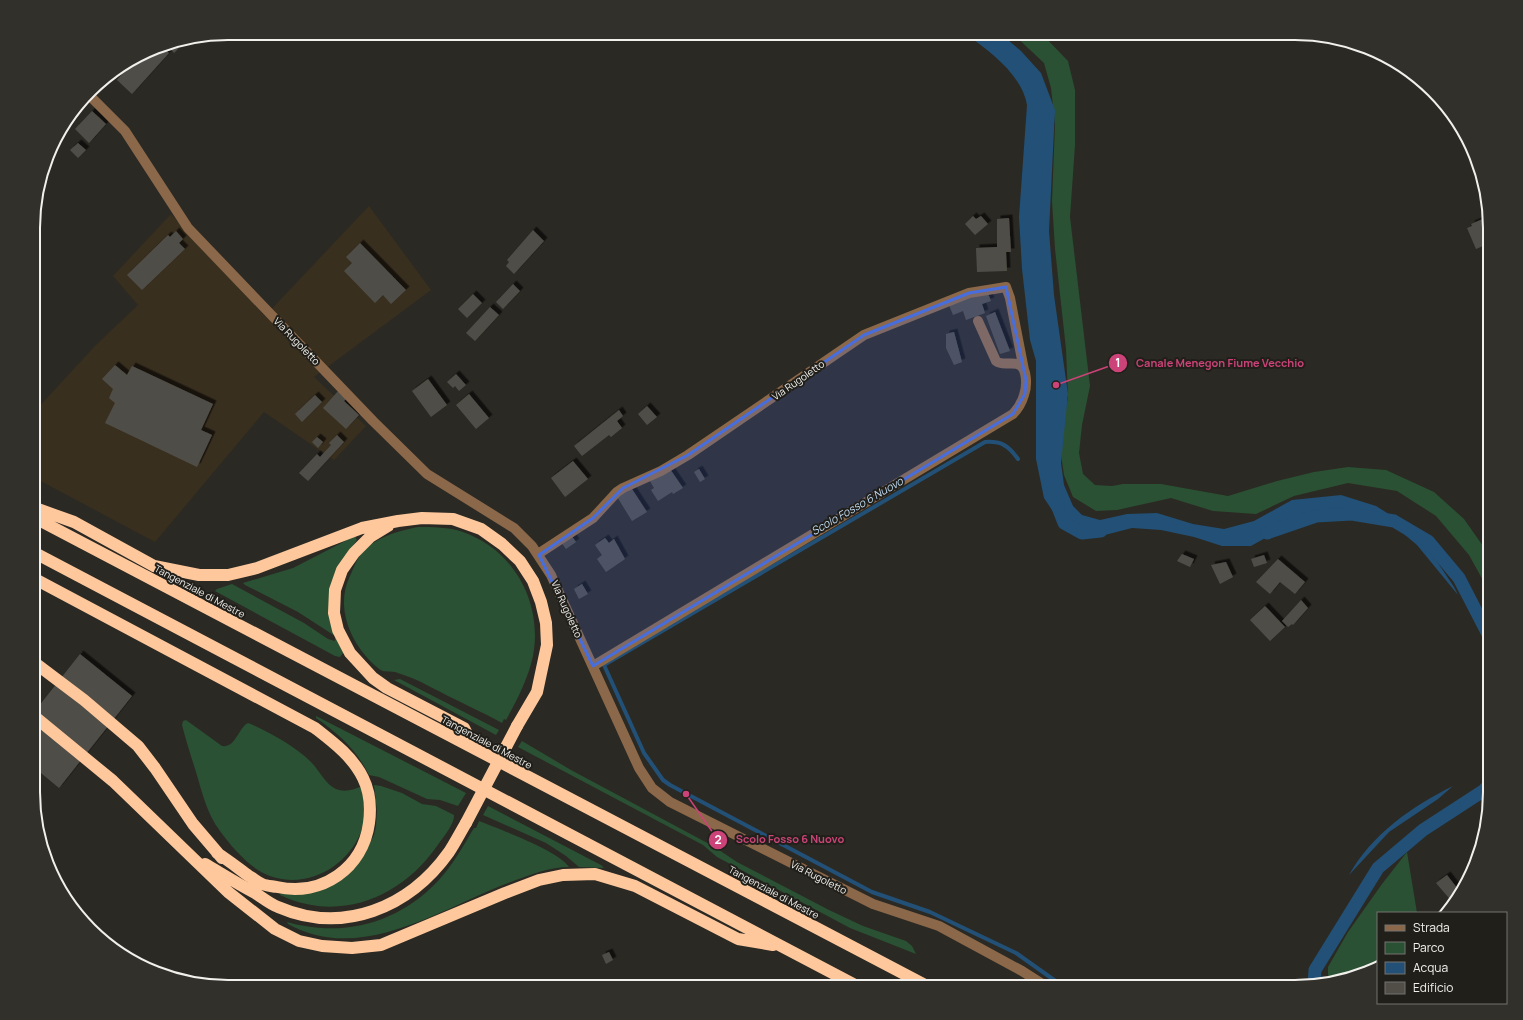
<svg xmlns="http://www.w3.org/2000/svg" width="1523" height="1020" viewBox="0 0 1523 1020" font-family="Manrope,sans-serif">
<defs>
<filter id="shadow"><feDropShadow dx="3.5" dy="-3.5" stdDeviation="0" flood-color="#0009"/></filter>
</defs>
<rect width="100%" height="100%" fill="#2b2923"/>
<path fill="#392f1f" d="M369,206l62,84 -117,87 52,49 -32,34 -70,-48 -109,130 -120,-64v-67l60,-65 43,-41 -25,-29 58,-62 94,102z"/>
<path fill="#2a5133" d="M1012,33h29l27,28 7,29v55l-5,72 20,169 -8,39 -3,28 4,21 12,11 17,1 11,-2h38l67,12 49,-15 37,-9 34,-5 38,3 48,22 30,27 26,37v37l-21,-38 -33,-39 -39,-25 -49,-8 -54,13 -38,18 -43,-3 -42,-13 -54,12 -21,1 -23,-14 -9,-22 -3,-20 -2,-22 9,-35 -2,-49 -11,-100 -3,-48 3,-77 -4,-36 -7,-25z
M418,527c15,0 30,0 45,5 51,18 80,71 70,124 -5,23 -16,44 -27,64l-2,-1 -2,4c-18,-10 -36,-18 -54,-27 -12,-6 -24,-13 -36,-18 -6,-2 -11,-4 -17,-6 -7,-1 -12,1 -17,-4 -26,-21 -44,-60 -28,-92 3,-6 5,-13 9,-19 13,-19 38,-26 59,-30z
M355,536l2,4 -17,24 -5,12 8,77 -3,4 -5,-1 -120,-65 2,-2 15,-5 72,39 24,16 7,2v-5l-37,-24 -53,-27 -2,-2 50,-15z
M400,679l99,51 -3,5 -102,-55z
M316,716l150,77 -8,13 -18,-6 -13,-1 -48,-22 -10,-2c-13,-26 -30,-41 -53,-57z
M186,720l36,26c14,2 16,-18 26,-23 20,8 48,24 63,39 8,8 15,23 25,27 10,4 18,0 27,-3l2,4c0,14 1,29 -4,42 -16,40 -65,62 -103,38 -15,-10 -28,-25 -38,-39 -13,-17 -18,-39 -24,-59 -5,-16 -10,-31 -14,-47l1,-4z
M522,741l49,29 142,76 24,16 92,48 34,16 43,15 6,5 4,8 -66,-26 -133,-71 -14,-12 -185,-98z
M374,785l7,1 21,7 20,11 14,2 18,9c1,8 -11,23 -17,31 -36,52 -98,77 -157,49l1,-2h14l68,-36 11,-22 2,-9 1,-15z
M488,806l113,59 3,3 -25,-1 -13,-11 -20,-13 -63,-28z
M479,821c20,8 80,30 90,46 -19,0 -36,7 -53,13 -71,25 -153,86 -228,44l-1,-2c6,2 12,3 18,4 50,9 98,-8 133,-45 15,-16 25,-35 36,-53h2z
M1407,852l10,61h-39v54l-32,13 -18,3v-16l20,-35 34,-48z"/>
<path fill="#225076" d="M964,33h36l21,18 20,22 14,37 -6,121 5,64 14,99 -7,69 3,22 9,21 9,9 18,5 27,-6 30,-1 36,11 31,5 30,-8 38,-21 49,-5 35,11 32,20 20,22 26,39 4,8 -41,-50 -24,-20 -18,-8 -26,-5 -31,3 -24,7 -43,24h-29l-28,-9 -33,-7 -29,-2 -27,7 -28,-3 -21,-16 -12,-18 -8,-39v-98l-6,-21 -8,-71 -3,-52 8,-112c-5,-30 -38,-55 -63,-72z
M1453,786l-15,13 -49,33 -40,43c22,-40 63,-69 104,-89z"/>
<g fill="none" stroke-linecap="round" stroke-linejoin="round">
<path stroke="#225076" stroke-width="4" d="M1018,459c-10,-14 -17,-18 -33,-17l-381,223 40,88 19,27 7,5 202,107 58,20 86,41 48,34"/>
<path stroke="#225076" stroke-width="13" d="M1057,505l7,18 18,10 19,-2
M1267,533l49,-17 36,-2 42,7 34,20 31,37 31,60
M1314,986l1,-16 63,-102 45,-38 60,-39 7,-7"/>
</g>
<path fill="#504e47" filter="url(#shadow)" d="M174,44l5,4 -5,5 -4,-5z
M161,46l8,7 -37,41 -15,-14 19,-21 4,-3 3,2 8,-8z
M92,111l14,13 -17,19 -14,-14z
M78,143l8,7 -8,8 -8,-8z
M973,216l3,3 5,-3 7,8 -13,11 -10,-11z
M1490,216v27l-14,6 -9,-21 5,-2 -1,-2z
M1009,218l2,34h-5l1,19 -30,1 -1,-24 21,-1v-28z
M533,230l11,11 -30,33 -8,-8 3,-4 -2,-2z
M176,231l7,8 -4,4 6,6 -43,41 -15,-15 41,-40 2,2z
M360,243l46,47 -15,14 -8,-9 -8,8 -31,-32 8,-8 -6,-6z
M513,284l7,7 -17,18 -7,-7z
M987,291l4,10 -9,3 3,9 -19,7 -3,-9 -10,4 -4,-10z
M473,294l9,9 -15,15 -9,-9z
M490,307l9,8 -24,26 -9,-8z
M995,312l15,39 -10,3 -14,-38z
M954,332l8,30 -8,3 -8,-17v-14z
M115,365l12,10 5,-9 81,38 -12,26 11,5 -15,32 -92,-44 10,-20 -6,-5 4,-9 -11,-10z
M456,374l10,11 -7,6 -4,-5 -2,2 -6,-6z
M428,379l19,26 -16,12 -19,-26z
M339,390l8,8 -3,3 15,14 -13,14 -23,-21z
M469,394l20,24 -13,11 -20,-24z
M315,395l7,7 -20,20 -7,-8z
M647,406l10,11 -10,8 -9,-11z
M619,410l4,6 -6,5 5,7 -11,9 -2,-2 -27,21 -8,-10z
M337,435l7,7 -36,39 -9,-8 18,-19 3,3 11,-12 -2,-2z
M317,437l6,5 -5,6 -6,-6z
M573,461l15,18 -23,18 -14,-19z
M670,469l13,19 -10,6 -1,-2 -14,9 -7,-11 3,-2 -4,-7z
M699,469l6,10 -5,3 -6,-10z
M630,486l17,26 -15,9 -16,-26z
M571,535l5,7 -10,7 -5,-7z
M605,538l4,5 5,-4 11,20 -19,13 -9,-13 5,-4 -7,-10z
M1182,554l12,5 -4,8 -13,-6z
M1264,555l3,8 -13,4 -3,-8z
M1278,559l27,23 -10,12 -15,-12 -10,12 -14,-12z
M1226,562l7,15 -13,7 -9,-19z
M582,584l6,10 -9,5 -5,-10z
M1301,600l7,8 -15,17 -1,-1 -4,3 -6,-6z
M1265,606l20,21 -15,14 -20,-21z
M80,654l52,42 -73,92 -24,-20v-57z
M1447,875l14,18 -7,11 -18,-21z
M609,952l4,8 -7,4 -4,-9z"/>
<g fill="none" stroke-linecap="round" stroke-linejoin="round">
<path stroke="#8c684a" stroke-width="10" d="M89,95l36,36 63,97 185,193 54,53 87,54 18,18 19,29 88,193 13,20 18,14 203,102 66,22 83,45 25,16
M538,554l55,-36 24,-26 6,-4 38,-17 27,-16 176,-120 105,-42 37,-6 4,11 14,72
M593,666l420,-252c5,-5 9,-12 11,-19 3,-8 4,-29 -7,-31 -7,-2 -15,2 -21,-3l-18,-40"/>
<path stroke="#fec89c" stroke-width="12" d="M35,508l39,14 80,44 45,9h29l29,-7 105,-40 36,-7 24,-3 31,1 28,10 21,15 18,17 13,20 8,21 5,21 1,22 -10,47 -20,34
M35,518l894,469
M388,526l-18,11 -16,16 -12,17 -7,20 -1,23 4,17 12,23 23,25 14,10 77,40 11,21
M35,553l824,434
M35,579l280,149c18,14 38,29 48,50 7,14 8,30 6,45 -6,45 -47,74 -92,64 -5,-1 -11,-1 -15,-3 -5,-2 -9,-6 -13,-8 -11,-8 -21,-16 -32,-23
M35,663l49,37 54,46 17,22 38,56 29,34
M35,717l78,64 115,111 47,37 24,12 23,5 30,2 29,-3 124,-52 34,-13 24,-5 32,-1 40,12 103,53 35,6
M205,864c17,10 33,20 50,29 8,5 15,11 23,14 65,28 131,1 171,-55 6,-9 11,-19 17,-29"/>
<path stroke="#fec89c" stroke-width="12" d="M466,823l51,-97"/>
</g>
<path fill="#476edc" fill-opacity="0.2" stroke="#476edc" stroke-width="3" stroke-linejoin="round" d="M1006,287l20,93 -1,14 -12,20 -420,252 -54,-111 54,-37 30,-30 65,-33 176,-120 105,-42z"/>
<g text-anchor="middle" stroke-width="4" stroke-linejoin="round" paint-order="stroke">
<g font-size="10" fill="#f1f0ec" stroke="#211f1a">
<text transform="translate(297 341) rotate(46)" y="4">Via Rugoletto</text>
<text transform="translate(798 380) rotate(-35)" y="4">Via Rugoletto</text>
<text transform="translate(200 591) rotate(28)" y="4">Tangenziale di Mestre</text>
<text transform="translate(567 609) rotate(66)" y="4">Via Rugoletto</text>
<text transform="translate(487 742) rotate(28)" y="4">Tangenziale di Mestre</text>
<text transform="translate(819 877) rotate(27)" y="4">Via Rugoletto</text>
<text transform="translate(774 892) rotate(28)" y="4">Tangenziale di Mestre</text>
</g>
<g font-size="11" font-style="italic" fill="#bed9f2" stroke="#211f1a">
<text transform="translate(857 506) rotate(-30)" y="4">Scolo Fosso 6 Nuovo</text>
</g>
</g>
<path d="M0 0H1523V1020H0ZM228 40H1295A188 188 0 0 1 1483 228V792A188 188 0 0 1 1295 980H228A188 188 0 0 1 40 792V228A188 188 0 0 1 228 40Z" fill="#32302b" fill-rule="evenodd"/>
<path fill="none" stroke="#f1f0ec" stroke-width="2" d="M228 40H1295A188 188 0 0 1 1483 228V792A188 188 0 0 1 1295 980H228A188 188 0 0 1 40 792V228A188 188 0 0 1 228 40Z"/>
<path fill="none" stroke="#cb4378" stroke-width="1.5" d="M1056 385L1118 363M686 794L718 840"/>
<g fill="#cb4378" stroke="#211f1a" stroke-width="1.5">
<circle cx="1056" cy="385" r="4"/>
<circle cx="686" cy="794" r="4"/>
<circle cx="1118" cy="363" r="10"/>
<circle cx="718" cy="840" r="10"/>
</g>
<g font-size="12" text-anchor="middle" font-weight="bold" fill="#fff">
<text x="1118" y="367">1</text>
<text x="718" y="844">2</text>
</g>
<g font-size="11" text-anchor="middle" font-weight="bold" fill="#cb4378" stroke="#211f1a" stroke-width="4" stroke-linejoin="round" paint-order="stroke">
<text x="1220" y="367">Canale Menegon Fiume Vecchio</text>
<text x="790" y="843">Scolo Fosso 6 Nuovo</text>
</g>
<rect x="1377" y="912" width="130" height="92" fill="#211f1a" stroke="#74736e"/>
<rect x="1385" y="925" width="20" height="6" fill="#8c684a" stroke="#74736e"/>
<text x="1413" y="932" font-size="12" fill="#f1f0ec">Strada</text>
<rect x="1385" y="942" width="20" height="12" fill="#2a5133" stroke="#74736e"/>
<text x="1413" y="952" font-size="12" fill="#f1f0ec">Parco</text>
<rect x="1385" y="962" width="20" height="12" fill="#225076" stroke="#74736e"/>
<text x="1413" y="972" font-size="12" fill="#f1f0ec">Acqua</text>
<rect x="1385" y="982" width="20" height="12" fill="#504e47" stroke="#74736e"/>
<text x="1413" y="992" font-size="12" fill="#f1f0ec">Edificio</text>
</svg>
